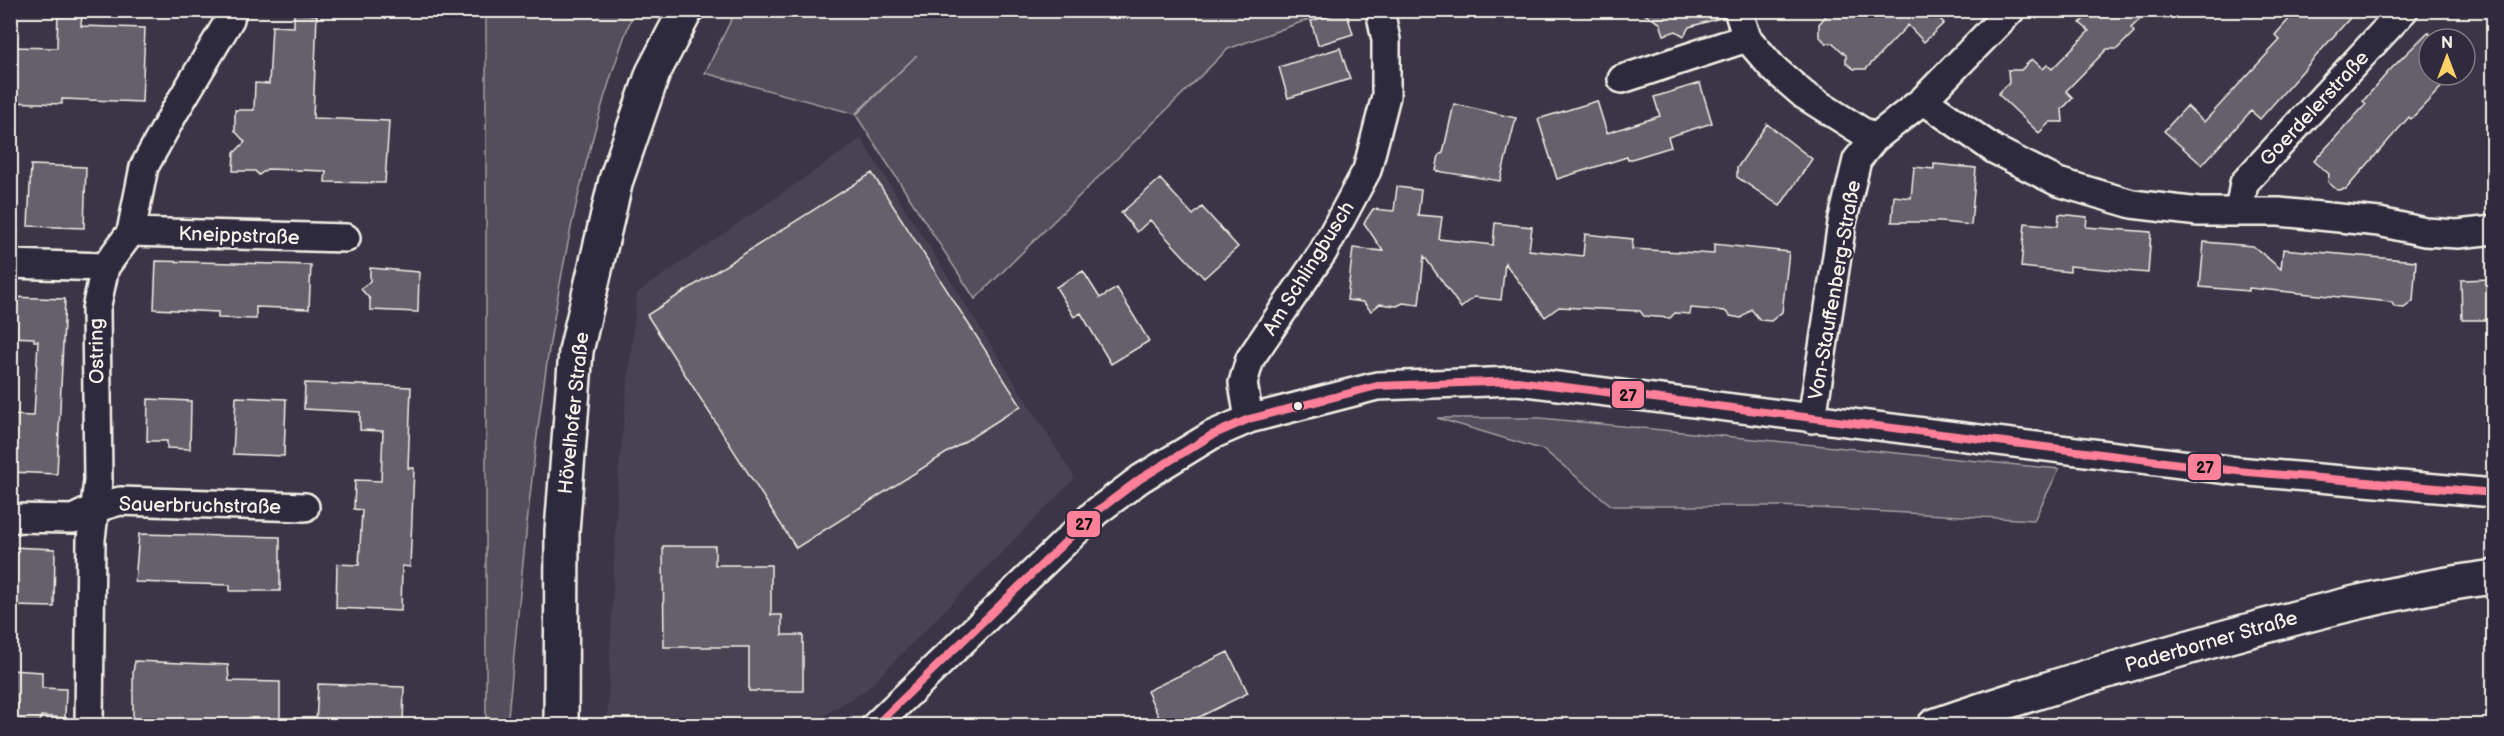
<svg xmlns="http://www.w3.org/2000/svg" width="2504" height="736" viewBox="0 0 2504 736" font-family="'Balsamiq Sans',sans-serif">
<rect width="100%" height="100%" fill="#3b3647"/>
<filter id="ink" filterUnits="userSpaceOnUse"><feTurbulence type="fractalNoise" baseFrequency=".0167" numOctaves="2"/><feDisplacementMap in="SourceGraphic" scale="12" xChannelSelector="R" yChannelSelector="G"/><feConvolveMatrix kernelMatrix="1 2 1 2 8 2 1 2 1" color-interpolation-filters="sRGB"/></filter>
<g filter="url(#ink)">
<path fill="#484352" d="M861,139l214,339 -208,211 -59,36 -201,1 11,-248 19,-185z"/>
<path fill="#534e5c" stroke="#a4a0a2" stroke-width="1.5" d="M736,10l595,1 -103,38 -253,250 -119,-184 61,-60 -62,59 -150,-41z
M486,11h148c-87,225 -103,476 -127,715l-21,-1z
M1437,418h103l519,51 -25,51 -254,-14h-168l-68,-56z"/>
<path fill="#65616c" stroke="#f4f1e8" stroke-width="1.5" d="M1637,10h86l1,7 -35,10 -5,9 -8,-5 -12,4 -4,-12z
M1831,10h100l13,13 -20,19 -16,-17 -42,44h-12l-8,-6v-8l-13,-12h-7l-7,-7v-12z
M2092,10h57l-18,18 3,4 -17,17h-10l-41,42 7,7 -11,11 1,13h-13l-11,11 -41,-39 11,-11 -1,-13h13l11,-11 11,10 4,-4 5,4 37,-38 -9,-8z
M2297,10h60l-97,109 -9,-8 -49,54 -38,-34 23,-25 17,16 76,-82 -5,-5z
M58,11l24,1 -1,14 64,2 -3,74 -80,-3v5l-52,-2v-55l47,1z
M1346,11l7,23 -35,11 -7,-24z
M294,13l23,2 -4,103 76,3 -4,62 -60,-1 1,-11 -59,-2 -8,6 -4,-4h-22l1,-18 11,-11 -10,-11v-21h19l1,-27 14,1 3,-58 22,1z
M2428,32l7,7h-6v36h24l-42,44 -2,-2 -63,72 -9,1 -9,-8 1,-8 -15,-13 52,-57 -3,-3 26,-30z
M1340,48l10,31 -62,19 -9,-31z
M1700,83l12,40 -44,14 3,10 -43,13 -1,-3 -70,22 -19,-60 59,-18 10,32 53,-17 -6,-19z
M1454,104l62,14 -16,63 -64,-10 3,-16 4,-2z
M1767,124l45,35 -32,47 -43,-29v-9z
M1934,164l42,4 -5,57 -30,-3h-49l2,-26 17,2 3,-31 20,2z
M31,165l55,2 -2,61 -56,-2z
M872,173l149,233 -225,142 -149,-233z
M1160,179l33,36 9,-8 36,40 -34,31 -54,-58 -13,12 -16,-19z
M1397,187l24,3 -3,25 24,2 -3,22 54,6 2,-22 37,4 -3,23 54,6 2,-22 48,5 -1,10 82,5v-10l75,8 -7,60 -11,9 -11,-1 -9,-11 -10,9 -11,-2 -5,-5 -34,-3 -1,6 -15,-1 -5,5 -26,-2 -4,-5 -81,-4 -14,10 -40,-54 -4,37 -27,-3 -13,11 -37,-52 -5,49 -16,-2 -6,3 -17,-2 -9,7 -8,-9 -16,-2 6,-52 30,3 -19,-28 9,-14 21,2z
M2059,214l28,3 -1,10 65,5 -3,41 -78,-7v6l-49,-5 4,-44 33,3z
M2204,242l49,4 28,23 2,-20 133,12 -3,40 -9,7 -9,-1 -4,-5 -142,-14v3l-49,-4z
M156,261l155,4 -2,44 -53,-2v12l-38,-1v-6l-64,-3z
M370,268l49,4 -1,40 -48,-2v-11l-9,-10 9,-8z
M1083,271l17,27 17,-10 32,53 -38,23 -30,-51 -7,4 -18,-30z
M2493,279v36h-3l1,5h-29l-1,-40z
M10,297l55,2 -8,175 -47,-2v-57l24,1 4,-75h-4v-3l-24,-1z
M305,383l106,4 -3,81h6l-4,99 -8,-1 -1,45 -65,-3 1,-44 22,1 3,-55 -8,-1 1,-29 26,1 2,-50 -23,-1v-18l-56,-3z
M236,397l50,2 -2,57 -51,-2z
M148,399l43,2 -1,48 -23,-1v-7h-20z
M139,534l141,3v54h-50v-6l-95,-3z
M663,546h52v19h56v50h11v20h21v56h-54v-44h-85z
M10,547l45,2 -1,58 -41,-1v-36l-3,-1z
M1228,652l20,41 -67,33h-18l-16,-35z
M135,661l93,4 1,16 51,1v44l-147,-3v-51z
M10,670l32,2v16l24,1 -1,29 -24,-2 -1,7 -30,-1z
M318,684l86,3 -1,39h-87z"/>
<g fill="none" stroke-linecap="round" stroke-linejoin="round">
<defs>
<path id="minor" d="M1738,10l9,28 26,30 31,27 70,44
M1622,79l125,-41
M1923,100l72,50 63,32 74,22 67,8h80l100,10 46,10 33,2 36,-4
M2239,212l5,-29 160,-173
M131,232l215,6
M10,264l95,3
M1249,419l-6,-36 7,-24 73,-107 44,-82 19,-74v-56l-6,-30
M1812,419l30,-196 15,-63 17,-21 49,-39 88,-90
M10,518l63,1 23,-11 24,-7 185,6
M89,726l2,-187 7,-58 -2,-172 9,-42 26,-35 13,-65 31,-56 55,-92 2,-9
M875,726l221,-214 44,-33 72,-44 37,-16 128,-33 140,-5 720,90 257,22"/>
<path id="secondary" d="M561,726l1,-195 14,-180 40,-171 37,-107 33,-63"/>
<path id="primary" d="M1934,726c95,-33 191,-61 288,-88 89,-25 179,-49 272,-61"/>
</defs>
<use href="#minor" stroke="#f4f1e8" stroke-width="32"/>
<use href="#secondary" stroke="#f4f1e8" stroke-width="38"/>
<use href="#primary" stroke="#f4f1e8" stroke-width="38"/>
<use href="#minor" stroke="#2f2a3d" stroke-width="27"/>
<use href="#secondary" stroke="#2f2a3d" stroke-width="33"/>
<use href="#primary" stroke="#2f2a3d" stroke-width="33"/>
<defs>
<path id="bus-1" d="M875,726l221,-214 44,-33 72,-44 37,-16 128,-33 140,-5 720,90 257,22"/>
</defs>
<use href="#bus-1" stroke="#2f2a3d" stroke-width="12"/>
<use href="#bus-1" stroke="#ff8098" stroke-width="8"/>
</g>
</g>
<circle fill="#f4f1e8" stroke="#2f2a3d" stroke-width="2" cx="1298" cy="406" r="5"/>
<g text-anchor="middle" stroke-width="4.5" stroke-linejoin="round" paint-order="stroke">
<g font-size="20" fill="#f4f1e8" stroke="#2f2a3d">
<text transform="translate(2314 108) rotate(-47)" y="7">Goerdelerstraße</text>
<text transform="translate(239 235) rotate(2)" y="7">Kneippstraße</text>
<text transform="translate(1308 268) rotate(-58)" y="7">Am Schlingbusch</text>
<text transform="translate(1834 290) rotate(-80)" y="7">Von-Stauffenberg-Straße</text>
<text transform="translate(96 351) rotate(-91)" y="7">Ostring</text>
<text transform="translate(573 413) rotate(-84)" y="7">Hövelhofer Straße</text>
<text transform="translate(200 505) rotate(1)" y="7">Sauerbruchstraße</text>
<text transform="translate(2211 641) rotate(-16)" y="7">Paderborner Straße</text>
</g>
</g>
<g stroke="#2f2a3d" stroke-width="2">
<rect x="1611" y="380" width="34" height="29" rx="6" fill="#ff8098"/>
<rect x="2187" y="453" width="35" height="28" rx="6" fill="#ff8098"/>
<rect x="1066" y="510" width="35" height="28" rx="6" fill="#ff8098"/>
</g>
<g font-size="16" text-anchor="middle" font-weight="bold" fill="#111">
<text x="1628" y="401">27</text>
<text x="2205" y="473">27</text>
<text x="1084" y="530">27</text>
</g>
<rect width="2504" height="736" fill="none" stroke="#2f2a3d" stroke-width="36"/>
<rect x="18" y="18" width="2468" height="700" fill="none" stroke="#f4f1e8" stroke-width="2" filter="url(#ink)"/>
<g transform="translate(2447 57)"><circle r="28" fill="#2f2a3d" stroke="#7e7a81" stroke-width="1.5"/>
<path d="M0-4.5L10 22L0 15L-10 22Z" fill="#ffd166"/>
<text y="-9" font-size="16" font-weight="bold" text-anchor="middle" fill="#f4f1e8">N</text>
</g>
</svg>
